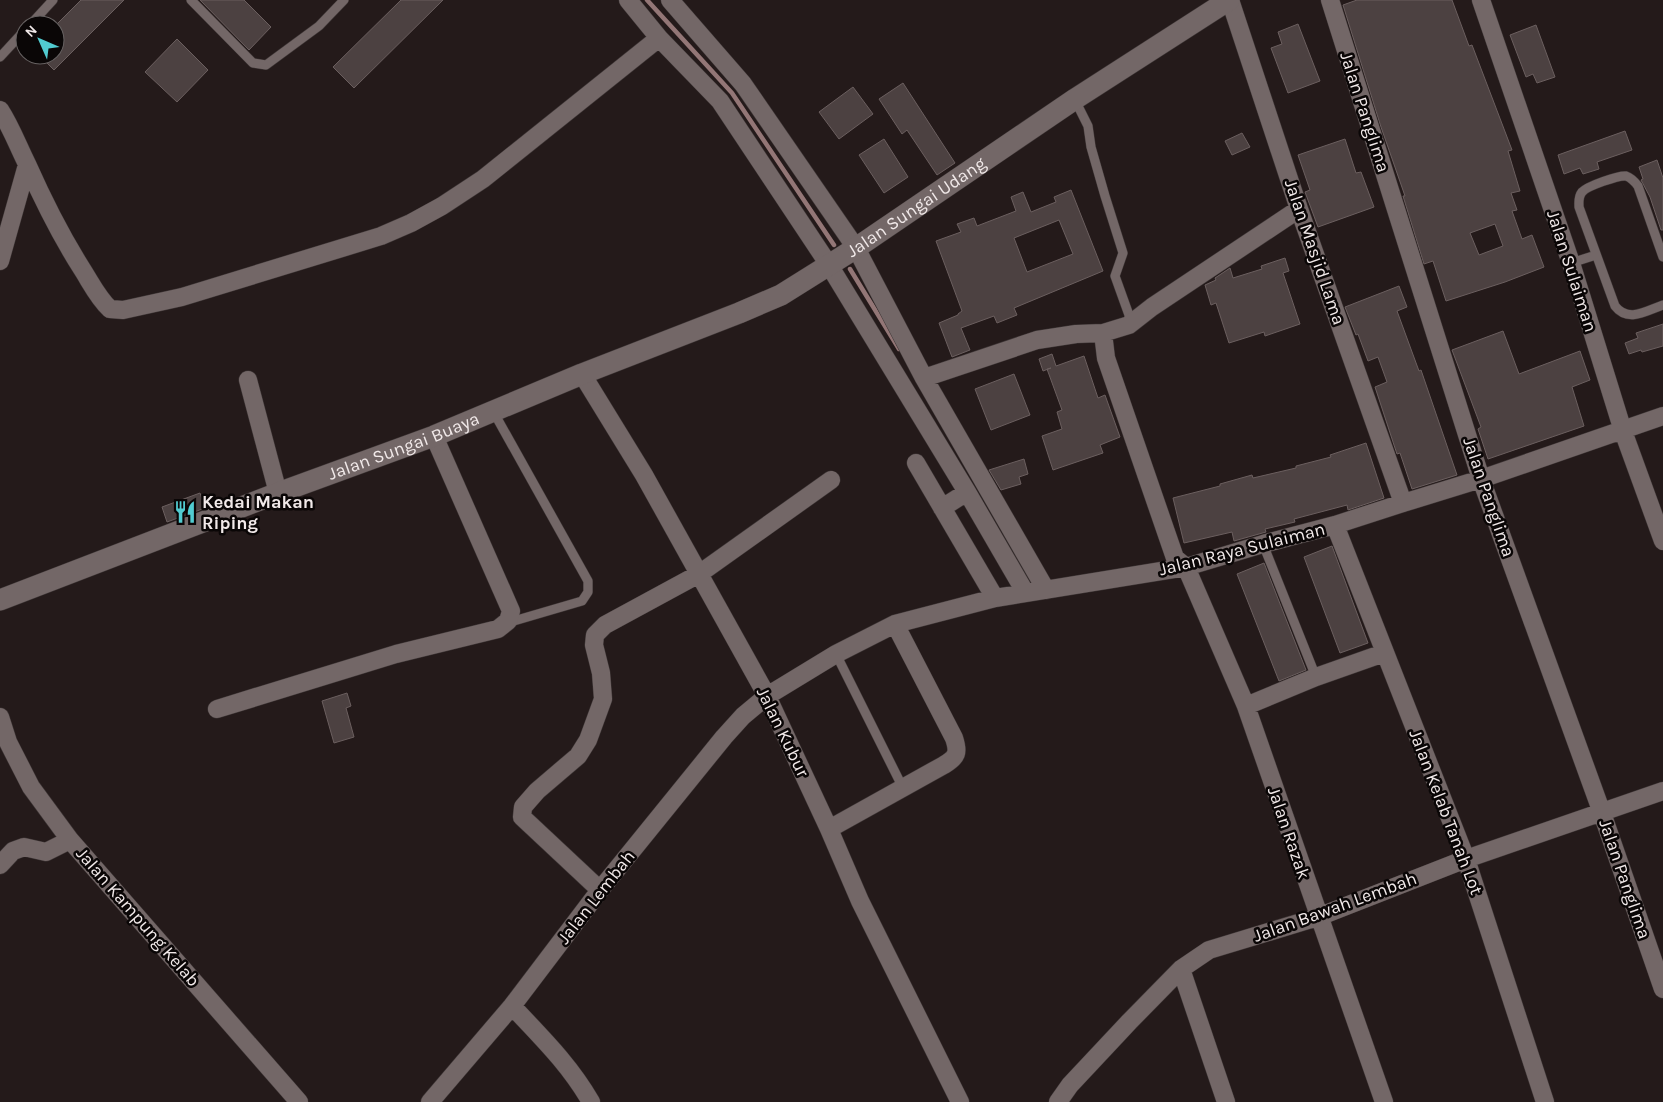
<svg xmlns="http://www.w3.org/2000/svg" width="1663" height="1102" viewBox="0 0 1663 1102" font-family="Karla,sans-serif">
<rect width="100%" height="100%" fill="#241a1a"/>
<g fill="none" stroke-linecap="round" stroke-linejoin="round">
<path stroke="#937676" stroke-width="4.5" d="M647,0l85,93 102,152
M850,269l49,80"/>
</g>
<path fill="#4c4141" stroke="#6b5f5f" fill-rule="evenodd" d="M81,0h43l-70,70 -15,-15h16v-29z
M200,0h44l27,27 -22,23z
M401,0h42l-89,88 -21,-21z
M1357,0h95l17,46 3,-1 40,105 -4,1 12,40 -9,2 6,17 -5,1 10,28 10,-4 12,32 -39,15 -59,19 -13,-40 -9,3 -21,-68h2l-24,-69 -38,-122zM1495,224l8,22 -24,9 -9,-22z
M1298,24l22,57 -32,12 -17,-45 11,-4 -4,-12z
M1536,25l19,52 -18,6 -4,-9 -7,3 -16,-42z
M177,39l31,31 -31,32 -32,-30z
M903,83l52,80 -18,12 -30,-45 -5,4 -23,-35z
M853,87l20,27 -34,25 -20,-27z
M1625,131l7,19 -35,12 2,7 -16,5 -3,-6 -16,6 -6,-19z
M1242,133l8,14 -18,8 -7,-14z
M884,139l24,38 -24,16 -25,-38z
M1345,139l11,34 5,-1 13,35 -56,20 -13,-35 5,-2 -12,-35z
M1657,160l6,18v52h-2l-11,-33 -9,-17 2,-1 -4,-12z
M1071,190l32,81 -89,37 3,7 -20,8 -3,-7 -33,12 9,22 -18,7 -13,-34 19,-8v-1l4,-3 -26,-70 25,-9 -4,-8 17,-6 3,8 39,-15 -5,-14 12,-5 8,20 25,-10 -2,-5zM1059,220l14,34 -46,18 -13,-34z
M1285,258l4,13 -6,2 17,51 -35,12 -1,-4 -35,11 -13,-40 -5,2 -6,-20 11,-5 -1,-2 15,-10 3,10 29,-9 -1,-3z
M1399,286l8,21 -10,4 22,60 2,-1 36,105 -45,14 -12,-36 -3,1 -3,-9 -19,-58 12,-5 -9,-25 -10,4 -10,-27 -2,1 -11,-28z
M1663,324v22l-21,6 -1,-2 -12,4 -4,-11 13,-5 -2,-5z
M1503,331l16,43 61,-23 10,29 -18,7 12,39 -96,33 -10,-30 3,-2 -29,-77z
M1052,354l4,12 28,-10 14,42 7,-3 15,42 -20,8 3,8 -50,17 -11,-34 20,-7 -5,-17 5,-2 -15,-41 4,-1 -8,3 -4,-12z
M1014,374l16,41 -39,15 -16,-41z
M1366,443l18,55 -36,12 -1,-5 -53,14 1,3 -30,7 1,3 -32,9 -2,-9 -48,11 -11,-45 47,-12v-2l32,-9 1,3 43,-10v-2l35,-9 -1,-2z
M1024,459l4,15 -9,3 2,7 -20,6 -12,-20z
M200,493l5,15 -38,14 -5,-15z
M1332,546l36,97 -28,10 -36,-96z
M1264,563l42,107 -27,11 -42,-107z
M347,693l4,13 -5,2 8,29 -20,6 -12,-42z"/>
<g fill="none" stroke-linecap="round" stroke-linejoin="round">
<defs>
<path id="service" d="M191,0l62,63 13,2 53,-39 25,-26
M30,25l23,-25
M0,57l25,-27
M1075,100l13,26 3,21 14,49 18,57 -8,23 14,39v10
M1663,257l-25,-71c-3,-4 -6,-8 -12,-10 -7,-1 -39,10 -44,16 -4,5 -3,10 -3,15l36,99c13,17 31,5 48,-1
M1571,263l25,-8
M493,411l95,170v11l-6,9 -75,22
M1263,544l53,133
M836,654l67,134"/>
<path id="minor" d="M628,0l31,38 61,63 109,164 138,227 58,100
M670,0l73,84 113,164 68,130 122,212
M1230,0l69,209 104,294
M1330,0l151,479 121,334 61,176
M1481,0l90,263 52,168 40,110
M0,110c11,17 18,36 27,54 16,36 34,72 55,105 9,14 16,29 28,40l13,1 59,-13 199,-61 30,-13 31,-17 41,-27 176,-141
M0,261l27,-96
M1103,333l3,25 69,200 11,9 60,139 138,396
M582,374l62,101 123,221 62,133 31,72 100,201
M924,378l113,-38 39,-6 27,-1 26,-8 23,-18 147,-98
M248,380l30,113
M916,463l79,135
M942,508l25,-16
M1335,525l131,334 79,243
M1246,706l70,-29 68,-24
M217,709l179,-55 102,-25 10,-8 3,-10 -77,-175
M0,717l8,25 23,45 39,53 229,262
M829,829l115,-64c13,-8 15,-12 10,-27l-59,-114
M0,865l13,-14 11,-4 22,5 24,-12
M600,890l-78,-73 1,-10 14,-16 41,-35 10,-16 15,-41 -2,-26 -7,-28 1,-10 10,-10 94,-51 132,-94
M1181,969l45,133
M512,1006c30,32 57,58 79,96
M430,1102l82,-96 88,-116 124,-153 19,-21 24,-20 69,-42 59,-30 100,-26 191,-31 77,-23 72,-19 68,-22 78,-24 182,-63
M1058,1102l12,-17 59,-63 52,-53 28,-19 109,-33 148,-58 197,-68"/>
<g id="tertiary">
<path id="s1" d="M0,600l278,-107 156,-57 148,-62 157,-61 42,-18 75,-47 219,-149 154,-99"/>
</g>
</defs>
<use href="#service" stroke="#3f3737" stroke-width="10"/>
<use href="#minor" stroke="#3f3737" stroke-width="19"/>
<use href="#tertiary" stroke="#3f3737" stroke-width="22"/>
<use href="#service" stroke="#736767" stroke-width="9"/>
<use href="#minor" stroke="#736767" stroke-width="18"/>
<use href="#tertiary" stroke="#736767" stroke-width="21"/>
</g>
<defs>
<symbol id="restaurant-bare" viewBox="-9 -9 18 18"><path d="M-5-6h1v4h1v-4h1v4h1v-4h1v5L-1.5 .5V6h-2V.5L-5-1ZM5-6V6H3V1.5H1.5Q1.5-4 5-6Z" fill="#51ccd1" stroke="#0a0606" stroke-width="2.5" paint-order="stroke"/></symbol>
</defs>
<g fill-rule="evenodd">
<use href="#restaurant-bare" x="169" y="496" width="32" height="32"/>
</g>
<g text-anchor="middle" stroke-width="5" stroke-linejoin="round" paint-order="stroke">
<g font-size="18" fill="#f1e9e9" stroke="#0a0606">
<text transform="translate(1365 112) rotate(72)" y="6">Jalan Panglima</text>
<text dy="6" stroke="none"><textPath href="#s1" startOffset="1000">Jalan Sungai Udang</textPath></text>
<text transform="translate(1315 252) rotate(71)" y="6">Jalan Masjid Lama</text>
<text transform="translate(1572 271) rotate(72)" y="6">Jalan Sulaiman</text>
<text dy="6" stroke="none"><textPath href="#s1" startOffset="432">Jalan Sungai Buaya</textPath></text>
<text transform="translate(1489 497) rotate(71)" y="6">Jalan Panglima</text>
<text transform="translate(1242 549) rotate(-14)" y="6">Jalan Raya Sulaiman</text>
<text transform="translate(783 732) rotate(64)" y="6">Jalan Kubur</text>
<text transform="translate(1446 812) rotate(69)" y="6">Jalan Kelab Tanah Lot</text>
<text transform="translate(1289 833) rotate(71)" y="6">Jalan Razak</text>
<text transform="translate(1625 879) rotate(71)" y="6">Jalan Panglima</text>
<text transform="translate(596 897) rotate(-52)" y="6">Jalan Lembah</text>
<text transform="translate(1335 907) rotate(-20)" y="6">Jalan Bawah Lembah</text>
<text transform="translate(138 917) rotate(49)" y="6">Jalan Kampung Kelab</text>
</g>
<g font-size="18" font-weight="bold" fill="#f1e9e9" stroke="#0a0606" text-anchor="start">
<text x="202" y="508">Kedai Makan<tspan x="202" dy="21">Riping</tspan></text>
</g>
</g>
<g transform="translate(40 40) rotate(315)"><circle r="24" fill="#0a0606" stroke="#666161"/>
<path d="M0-4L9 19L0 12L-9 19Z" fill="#51ccd1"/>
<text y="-8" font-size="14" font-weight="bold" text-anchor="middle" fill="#f1e9e9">N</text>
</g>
</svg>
